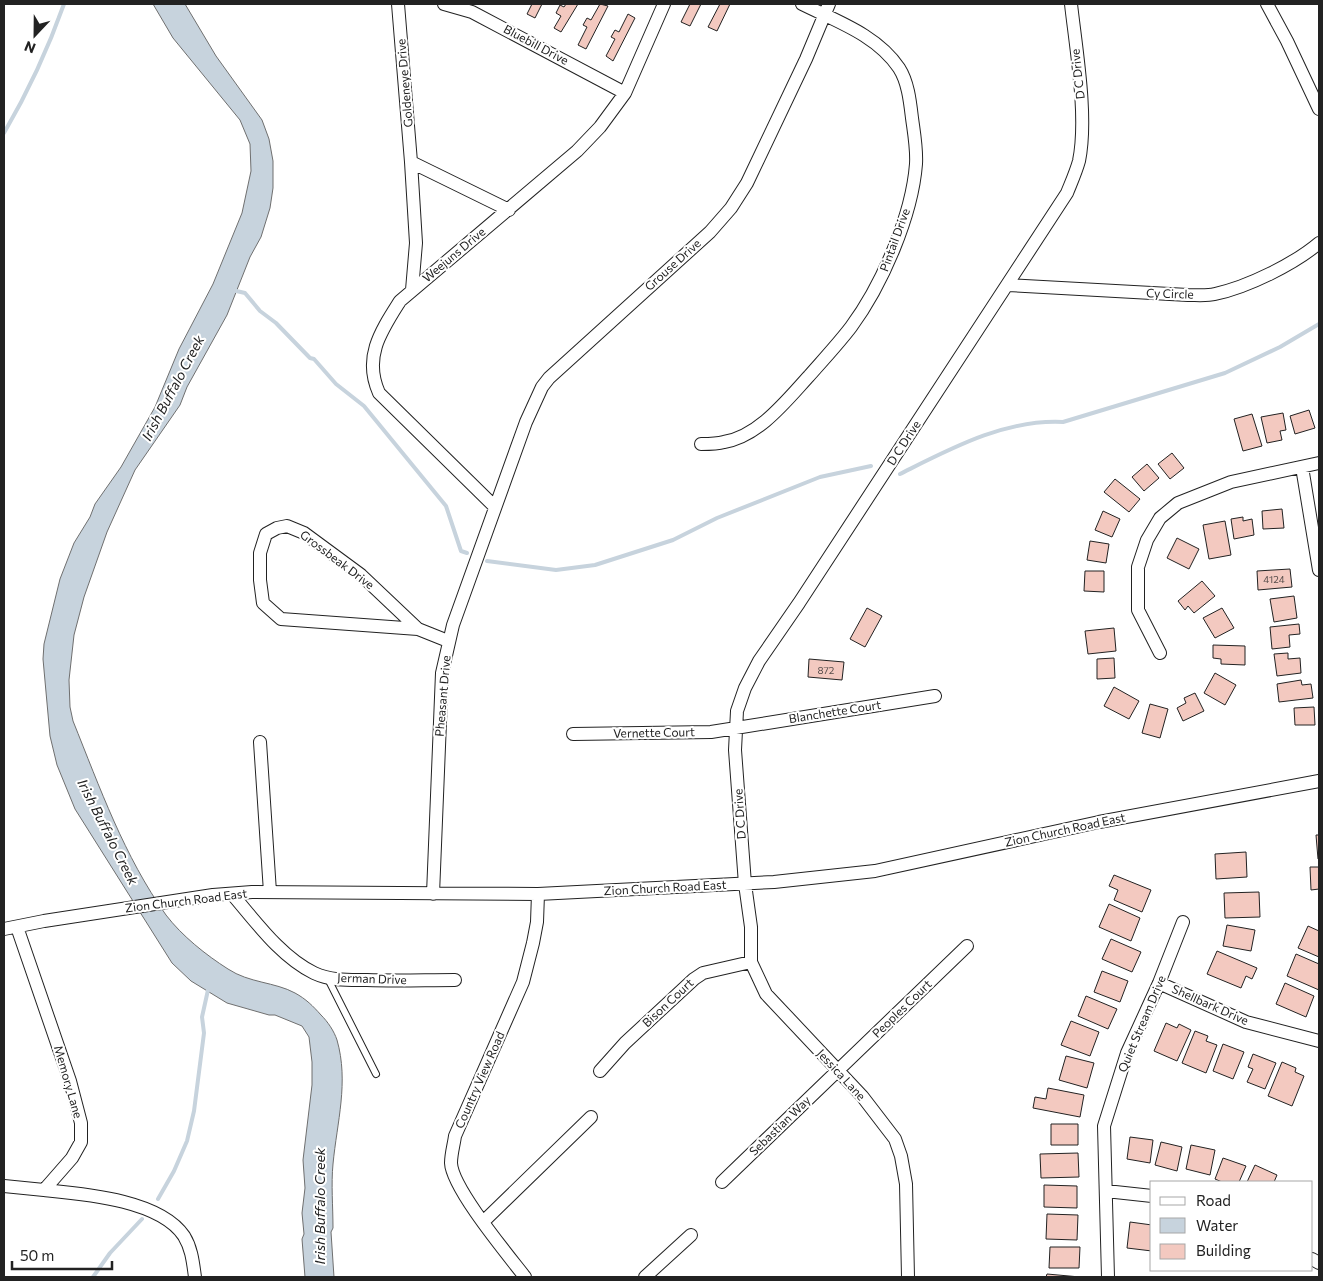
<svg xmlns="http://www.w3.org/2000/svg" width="1323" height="1281" viewBox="0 0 1323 1281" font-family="Commissioner,sans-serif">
<rect width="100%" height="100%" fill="#fff"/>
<path fill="#c7d3dd" stroke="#6f6f6f" d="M153,4h32l31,52 46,64 7,19 4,22v27l-3,20 -9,29 -11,20 -23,58 -40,72 -7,18 -45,65 -28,62 -23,65 -10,38 -5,45 1,27 3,14c27,67 51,135 93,194 16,21 40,40 62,54 21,14 47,13 67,24 11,6 18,13 26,22 7,7 13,16 16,25 12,42 0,82 -4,124 -2,20 0,43 0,64l-2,4 3,45h-29l-3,-38 2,-5 -2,-21 3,-25 -2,-28 9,-75v-23l-3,-25 -7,-11 -27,-11h-6l-42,-12 -36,-22 -19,-18 -97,-154 -18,-44 -7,-29 -7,-77 1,-15 16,-65 14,-36 16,-26 5,-13 26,-37 34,-60 24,-58 34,-65 29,-71 9,-42 -1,-27 -10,-24 -67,-82z"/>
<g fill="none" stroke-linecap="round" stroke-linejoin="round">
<path stroke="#c7d3dd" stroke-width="4" d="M4,133c24,-41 44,-84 60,-129
M232,290l13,3 15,18 16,12 34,35 4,1 22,25 28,22 82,100 15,45 6,2
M900,474c50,-25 105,-55 163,-52l162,-49 55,-26 39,-23
M487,561l69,9 39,-5 78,-25 44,-22 103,-41 51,-11
M158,1199l16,-28 13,-30 7,-30 10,-78 -2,-16 6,-27 2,-1
M93,1277l17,-24 32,-34"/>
</g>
<path fill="#f3c9c0" stroke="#222" d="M532,4h10l-7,14 -8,-4z
M566,4h12l-17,28 -7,-4 7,-12 -5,-3 4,-8 4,2z
M600,4l8,2 -22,43 -8,-4 9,-18 -4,-2 4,-7 4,2z
M690,4h11l-11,22 -9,-4z
M720,4h10l-13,27 -9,-4z
M628,14l7,4 -22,43 -7,-5 9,-17 -4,-2 4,-7 4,2z
M1309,410l6,18 -20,6 -5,-18z
M1283,413l3,17 -6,1 2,9 -15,3 -6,-26z
M1252,414l10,32 -19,5 -9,-32z
M1172,453l12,15 -14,11 -12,-15z
M1147,464l12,14 -15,13 -12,-14z
M1115,479l25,20 -11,13 -25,-20z
M1282,509l2,19 -21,1 -1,-18z
M1103,511l17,8 -8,18 -17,-7z
M1243,517v4l9,-2 2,16 -20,4 -3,-20z
M1225,521l6,34 -22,4 -6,-34z
M1177,538l22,11 -10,20 -22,-11z
M1090,541l19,3 -3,19 -19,-3z
M1290,569l2,18 -34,3 -1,-19z
M1085,571h19v21l-20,-1z
M1202,581l13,15 -21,17 -6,-7 -3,4 -7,-9z
M1294,596l3,22 -23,4 -4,-23z
M867,608l15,8 -17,31 -15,-8z
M1222,608l12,20 -19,10 -12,-20z
M1299,624l1,10 -11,1 1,12 -18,2 -2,-22z
M1114,628l2,23 -28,3 -3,-23z
M1213,645l32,1v19l-24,-1v-5l-8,-1z
M1288,653v6l12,-1 1,15 -24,3 -3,-22z
M1114,658l1,20 -18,1v-20z
M809,659l35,3 -2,18 -34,-3z
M1215,673l21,12 -11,20 -21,-12z
M1301,680l1,5 9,-1 2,14 -34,4 -2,-18z
M1114,687l25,14 -10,18 -25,-13z
M1195,693l9,18 -21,10 -6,-13 9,-5 -2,-5z
M1150,704l18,5 -8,29 -18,-5z
M1314,707l1,18h-20l-1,-17z
M1316,835h3v24h-1z
M1246,852l1,25 -31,2 -1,-25z
M1310,867h9v22l-8,1z
M1114,875l37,15 -9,22 -28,-12 4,-10 -9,-4z
M1259,892l1,25 -35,1 -1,-25z
M1109,904l31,14 -9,23 -32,-14z
M1227,925l28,5 -4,21 -28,-5z
M1308,926l11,5v26l-21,-9z
M1111,939l30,13 -9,20 -30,-13z
M1217,951l40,17 -5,11 -6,-3 -5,12 -34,-14z
M1296,954l23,10v26l-32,-14z
M1102,971l26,10 -8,21 -26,-10z
M1285,983l29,13 -8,21 -30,-13z
M1086,996l31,13 -9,20 -30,-13z
M1071,1021l28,11 -9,24 -29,-11z
M1166,1023l11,5 2,-4 12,6 -14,31 -23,-10z
M1195,1031l13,5 -2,5 11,4 -11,28 -24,-10z
M1223,1044l21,8 -11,27 -20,-8z
M1253,1054l23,9 -11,26 -18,-7 6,-13 -5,-2z
M1066,1056l28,7 -7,25 -28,-8z
M1282,1062l14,6 -1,4 9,4 -12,30 -24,-10z
M1048,1088l36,7 -4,22 -47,-9 2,-11 11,2z
M1051,1124h27v21h-27z
M1130,1137l23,3 -3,23 -23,-4z
M1161,1142l21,5 -5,24 -22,-6z
M1191,1145l24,5 -5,25 -24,-6z
M1078,1153l1,24 -38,1 -1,-24z
M1223,1158l23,8 -7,16h-17l-7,-3z
M1255,1165l22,10 -3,7h-27z
M1044,1185l33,1v22l-33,-1z
M1047,1214l31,1 -1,25 -31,-1z
M1130,1222l22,3v26l-25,-3z
M1050,1247h30l-1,21h-30z
M1047,1274l33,3h-34z"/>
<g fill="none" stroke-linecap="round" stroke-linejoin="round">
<defs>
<path id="lane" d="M327,977l49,97"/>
<path id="street" d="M398,4l13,158 98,48
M444,4l28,8 153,81
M1267,4l20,37 32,68
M411,162l5,81 -4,47
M1008,285l180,10c9,0 19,1 27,-1 33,-7 79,-30 104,-51
M701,444c8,0 16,0 23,-2 35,-6 62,-41 85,-66 14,-16 29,-32 42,-49 31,-42 61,-111 65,-163 1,-15 -2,-31 -4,-46 -2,-17 -4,-36 -13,-50 -22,-33 -63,-47 -97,-64
M1302,467l17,103
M495,507l-116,-114c-16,-36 2,-62 21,-92l177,-150 23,-24 25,-34 39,-89
M418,629l-57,-54 -57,-42 -17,-7 -10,2 -11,6 -6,19v27l3,23 18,16 137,10 30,12
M1160,653l-22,-43v-43l9,-27 13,-22 18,-15 53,-21 88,-19
M573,734l138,-2 224,-36
M260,742l10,150
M232,894c24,28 49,63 82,79 17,8 35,7 53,7 29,1 58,0 88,0
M433,894l9,-221 11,-48 73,-203 16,-35 7,-9 161,-146 21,-24 16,-25 59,-124 23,-55
M4,929l40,-8 169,-26 39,-3 286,2 236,-12 101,-11 224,-49 220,-41
M1159,983l87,39 73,19
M600,1071l25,-28 69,-64 9,-6 48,-11
M722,1182l245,-236
M4,1186l40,4 28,-32 9,-16v-19l-11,-42 -53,-154
M44,1190c41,4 116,10 140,46 8,13 9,27 11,41
M1106,1191l46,5
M483,1222l108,-105
M1312,1259l7,4
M525,1277c-17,-22 -73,-89 -74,-114 0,-9 3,-19 4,-27l68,-154 10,-39 4,-21 1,-28
M645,1277l46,-42
M908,1277l-2,-93 -5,-28 -6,-17 -33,-43 -96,-102 -15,-32v-35l-6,-43 -10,-134 2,-39 8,-23 14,-27 40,-58 268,-410c4,-10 9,-21 12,-32 9,-44 -3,-112 -8,-157
M1108,1277l-4,-151 23,-73 32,-70 24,-61"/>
</defs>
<use href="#lane" stroke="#222" stroke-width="8"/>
<use href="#street" stroke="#222" stroke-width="14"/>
<use href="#lane" stroke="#fff" stroke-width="6"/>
<use href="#street" stroke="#fff" stroke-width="12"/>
</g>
<g text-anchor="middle" stroke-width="4" stroke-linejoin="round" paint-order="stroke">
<g font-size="10" fill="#564c4a">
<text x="1274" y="583">4124</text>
<text x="826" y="674">872</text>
</g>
<g font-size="12" fill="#222" stroke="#fff">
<text transform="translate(536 45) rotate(28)" y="4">Bluebill Drive</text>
<text transform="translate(1078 74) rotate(-96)" y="4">D C Drive</text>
<text transform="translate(405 83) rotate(-95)" y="4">Goldeneye Drive</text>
<text transform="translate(895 240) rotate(-70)" y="4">Pintail Drive</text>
<text transform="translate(454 255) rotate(-40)" y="4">Weejuns Drive</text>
<text transform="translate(673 265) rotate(-42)" y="4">Grouse Drive</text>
<text transform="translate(1170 294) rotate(2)" y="4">Cy Circle</text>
<text transform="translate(904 443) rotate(-57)" y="4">D C Drive</text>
<text transform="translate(337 560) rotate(37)" y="4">Grossbeak Drive</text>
<text transform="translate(443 696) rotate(-85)" y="4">Pheasant Drive</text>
<text transform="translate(835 712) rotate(-9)" y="4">Blanchette Court</text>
<text transform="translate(654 733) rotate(-1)" y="4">Vernette Court</text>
<text transform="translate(740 814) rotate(-94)" y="4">D C Drive</text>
<text transform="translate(1065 830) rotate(-12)" y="4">Zion Church Road East</text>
<text transform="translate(665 888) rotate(-3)" y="4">Zion Church Road East</text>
<text transform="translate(186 901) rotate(-7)" y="4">Zion Church Road East</text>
<text transform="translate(372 979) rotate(2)" y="4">Jerman Drive</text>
<text transform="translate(668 1003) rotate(-43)" y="4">Bison Court</text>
<text transform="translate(1210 1005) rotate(24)" y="4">Shellbark Drive</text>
<text transform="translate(902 1009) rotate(-44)" y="4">Peoples Court</text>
<text transform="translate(1142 1024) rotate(-67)" y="4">Quiet Stream Drive</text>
<text transform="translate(841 1075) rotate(47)" y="4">Jessica Lane</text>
<text transform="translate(480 1080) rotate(-66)" y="4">Country View Road</text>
<text transform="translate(68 1082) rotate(74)" y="4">Memory Lane</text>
<text transform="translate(780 1126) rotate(-44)" y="4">Sebastian Way</text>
</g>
<g font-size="14" font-style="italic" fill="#222" stroke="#fff">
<text transform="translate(173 388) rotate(-62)" y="5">Irish Buffalo Creek</text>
<text transform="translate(108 832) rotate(63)" y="5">Irish Buffalo Creek</text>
<text transform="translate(320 1206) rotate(-90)" y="5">Irish Buffalo Creek</text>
</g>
</g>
<rect width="1323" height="1281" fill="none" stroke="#222222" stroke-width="10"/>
<rect x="1150" y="1181" width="162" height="90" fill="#ffffff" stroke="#a7a7a7"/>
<rect x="1160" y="1197" width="25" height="8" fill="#ffffff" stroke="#a7a7a7"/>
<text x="1196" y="1206" font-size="15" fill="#222222">Road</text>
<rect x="1160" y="1218" width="25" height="15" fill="#c7d3dd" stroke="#a7a7a7"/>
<text x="1196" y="1231" font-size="15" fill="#222222">Water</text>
<rect x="1160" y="1244" width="25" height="15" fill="#f3c9c0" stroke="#a7a7a7"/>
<text x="1196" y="1256" font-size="15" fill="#222222">Building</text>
<g transform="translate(35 35) rotate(202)" stroke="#ffffff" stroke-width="4" paint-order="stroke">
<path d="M0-4L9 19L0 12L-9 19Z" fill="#222222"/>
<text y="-8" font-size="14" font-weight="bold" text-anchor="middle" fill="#222222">N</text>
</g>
<path d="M12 1261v8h100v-8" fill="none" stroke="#222222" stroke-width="2.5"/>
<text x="20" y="1261" font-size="15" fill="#222222" stroke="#ffffff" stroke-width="4" paint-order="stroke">50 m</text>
</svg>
